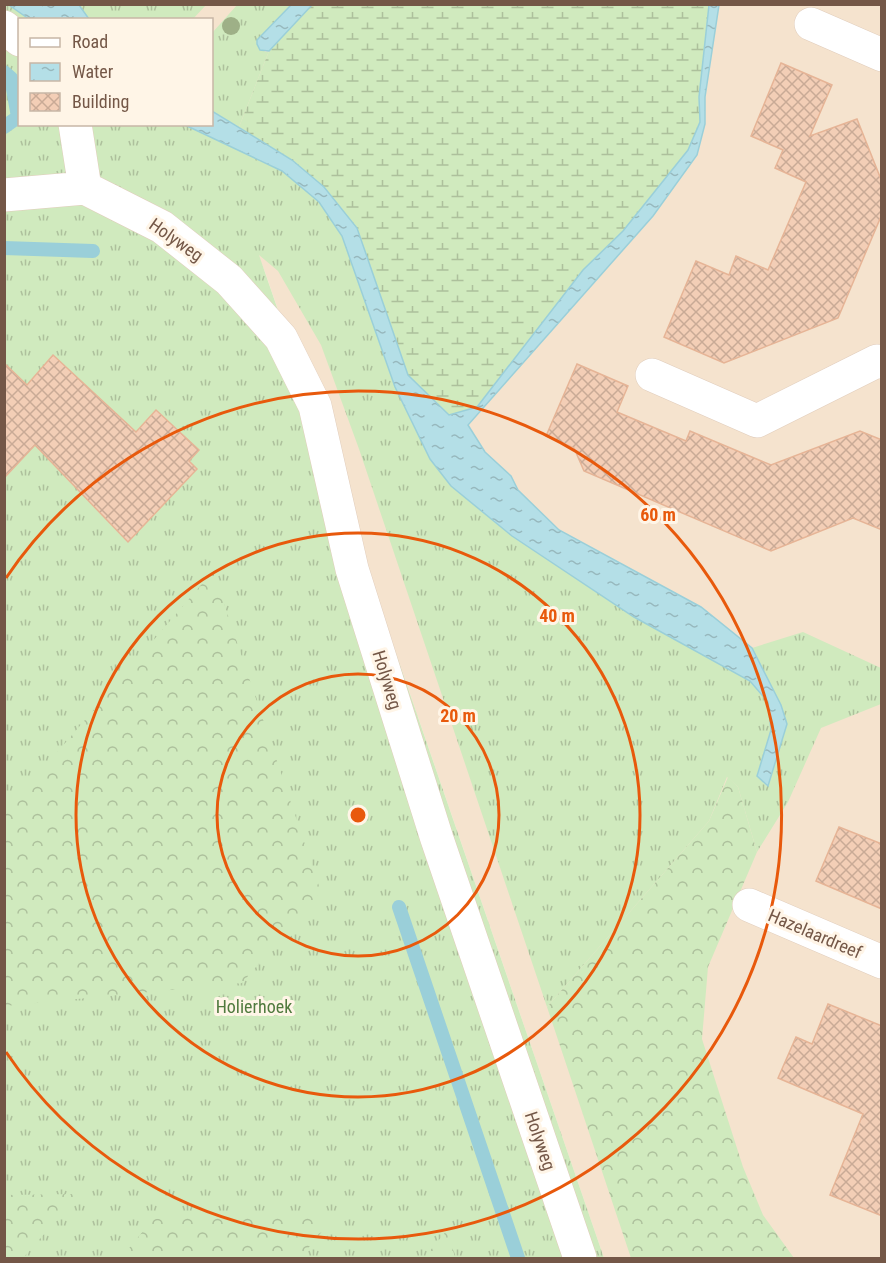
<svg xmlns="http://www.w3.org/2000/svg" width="886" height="1263" viewBox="0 0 886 1263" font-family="'Roboto Condensed',sans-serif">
<defs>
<pattern id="grass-tufts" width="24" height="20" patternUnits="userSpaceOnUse" patternTransform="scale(1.5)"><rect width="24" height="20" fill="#d0eabe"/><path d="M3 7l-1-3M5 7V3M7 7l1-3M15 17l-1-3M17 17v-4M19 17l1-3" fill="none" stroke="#adc09c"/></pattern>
<pattern id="forest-crowns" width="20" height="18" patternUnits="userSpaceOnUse" patternTransform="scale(1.5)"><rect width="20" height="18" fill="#d0eabe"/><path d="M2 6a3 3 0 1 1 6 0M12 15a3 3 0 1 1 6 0" fill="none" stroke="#adc09c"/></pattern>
<pattern id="wetland-marsh" width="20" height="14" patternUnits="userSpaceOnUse" patternTransform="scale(1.5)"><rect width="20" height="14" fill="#d0eabe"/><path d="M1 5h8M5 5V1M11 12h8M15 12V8" fill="none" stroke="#adc09c"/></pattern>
<pattern id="water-ripples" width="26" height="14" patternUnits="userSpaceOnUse" patternTransform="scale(1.5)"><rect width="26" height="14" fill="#b4dfe7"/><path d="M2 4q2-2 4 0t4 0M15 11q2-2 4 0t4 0" fill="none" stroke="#97b8bd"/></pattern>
<pattern id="building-cross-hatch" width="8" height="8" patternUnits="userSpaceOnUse" patternTransform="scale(1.5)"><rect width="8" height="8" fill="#f3ceb6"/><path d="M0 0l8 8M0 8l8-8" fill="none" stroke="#c9aa96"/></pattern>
</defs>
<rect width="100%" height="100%" fill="#fdf1e0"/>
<path fill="#f5e3ce" d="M166,5h715v1253h-277l-339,-986 -61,-147 8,-1v-104l-45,-1z"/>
<path fill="url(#grass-tufts)" d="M5,5h201l-13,14 -173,1v104l184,1 4,10 74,36 37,31 23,34 53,151 35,72 21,27 61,50 122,81 116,63 18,22 3,28 -14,45 10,11 20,-62 -6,-19 -29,-57 51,-16 78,36v36l-60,24 -33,74 -31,50 -19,-65 -11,-10 -18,44 -162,186 -188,-558 -38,-104 -43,-74 -19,-16 345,1003h-599z
M237,5h54l-34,35 8,12 4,-1 -30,76 -27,-16v-78z"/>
<path fill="url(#forest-crowns)" d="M213,571l108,321 -79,91 -237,23v-193z
M728,777l10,10 19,65 -49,115 -6,72 41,128 20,48 31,43h-163l-84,-251 162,-186z
M79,1194l-56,64h-18v-63z
M339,1211l-39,47h-179l32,-39z
M448,1229l7,29h-31z"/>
<path fill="url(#wetland-marsh)" d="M312,5h397l-10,92 1,25 -12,28 -65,81 -40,39 -106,137 -28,8 -41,-40 -52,-147 -32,-41 -32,-27 -53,-33 30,-76z"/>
<path fill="url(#water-ripples)" stroke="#9acfd9" stroke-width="1.5" d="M9,5h70l10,14h-60z
M291,5h21l-43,46 -9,-1 -3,-6v-4z
M709,5h10l-14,92v27l-8,31 -44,61 -185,209 17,27 26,24 7,14 41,40 142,77 51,41 29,57 6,19 -19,62 -11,-10 14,-46 -3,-28 -18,-21 -116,-64 -122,-81 -61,-50 -21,-27 -35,-72 -53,-151 -23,-34 -37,-31 -97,-46 27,-1v-13l80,49 32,27 33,41 51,147 41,40 28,-8 106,-137 40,-39 65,-81 12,-28 -1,-25z"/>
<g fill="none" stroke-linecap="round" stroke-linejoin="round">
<path stroke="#9acfd9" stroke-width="14" d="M4,72l7,6 7,39 -14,10
M4,248l89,3
M399,907l119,351"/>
</g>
<path fill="url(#building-cross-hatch)" stroke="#e6b496" stroke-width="1.5" d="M781,63l51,22 -22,51 47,-17 25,63v32l-44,104 -114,45 -60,-26 32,-76 33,14 7,-19 32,14 38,-88 -31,-14 8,-18 -32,-14z
M53,355l83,77 20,-22 43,40 -10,11 8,8 -69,73 -93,-97 -31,33v-115l23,22z
M577,364l51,22 -11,26 69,29 4,-10 81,34 89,-34 22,9v90l-29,-12 -82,33 -187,-80 -10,-23 -28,-12z
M839,827l43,17v65l-66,-28z
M828,1004l54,22v190l-52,-21 33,-81 -85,-36 18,-41 16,7z"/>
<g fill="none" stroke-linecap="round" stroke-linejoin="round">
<defs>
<path id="minor" d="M811,24l71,31
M4,27l16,13
M75,124l10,64
M85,188l77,39 67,53 52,58 34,68 37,163 85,270 143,419
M4,195l81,-7
M652,375l105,46 120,-60 5,1
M749,905l133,57"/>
</defs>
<use href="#minor" stroke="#e1cdbc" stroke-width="34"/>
<use href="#minor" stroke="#fff" stroke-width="33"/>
</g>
<circle fill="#9eb087" cx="231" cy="26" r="9"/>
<g fill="none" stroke="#e8590c" stroke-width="3">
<circle cx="358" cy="815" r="141"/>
<circle cx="358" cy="815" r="282"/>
<path d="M6 578A424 424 0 1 1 6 1052"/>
</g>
<g text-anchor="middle" stroke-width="6" stroke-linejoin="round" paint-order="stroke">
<g font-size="18" fill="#745747" stroke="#fff5e7">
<text transform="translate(176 240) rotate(35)" y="6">Holyweg</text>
<text transform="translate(387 680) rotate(73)" y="6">Holyweg</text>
<text transform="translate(815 934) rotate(23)" y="6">Hazelaardreef</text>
<text transform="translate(540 1141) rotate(71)" y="6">Holyweg</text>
</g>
<g font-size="18" fill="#507a3e" stroke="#fff5e7">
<text x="254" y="1013">Holierhoek</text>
</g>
</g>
<circle cx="358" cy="815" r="9" fill="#e8590c" stroke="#fff5e7" stroke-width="3"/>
<g font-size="18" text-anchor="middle" font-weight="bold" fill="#e8590c" stroke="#fff5e7" stroke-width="6" stroke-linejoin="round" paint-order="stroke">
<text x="658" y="521">60 m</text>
<text x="557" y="622">40 m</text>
<text x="458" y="722">20 m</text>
</g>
<rect width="886" height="1263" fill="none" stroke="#745747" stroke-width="12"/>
<rect x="18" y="18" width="195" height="108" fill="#fff5e7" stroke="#c7b6a7" stroke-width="1.5"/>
<rect x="30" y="38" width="30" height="9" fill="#ffffff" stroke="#c7b6a7" stroke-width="1.5"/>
<text x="72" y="48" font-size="18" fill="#745747">Road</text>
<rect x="30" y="63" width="30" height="18" fill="url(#water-ripples)" stroke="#c7b6a7" stroke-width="1.5"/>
<text x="72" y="78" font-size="18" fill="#745747">Water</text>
<rect x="30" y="93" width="30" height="18" fill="url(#building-cross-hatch)" stroke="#c7b6a7" stroke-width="1.5"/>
<text x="72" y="108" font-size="18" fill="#745747">Building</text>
</svg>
